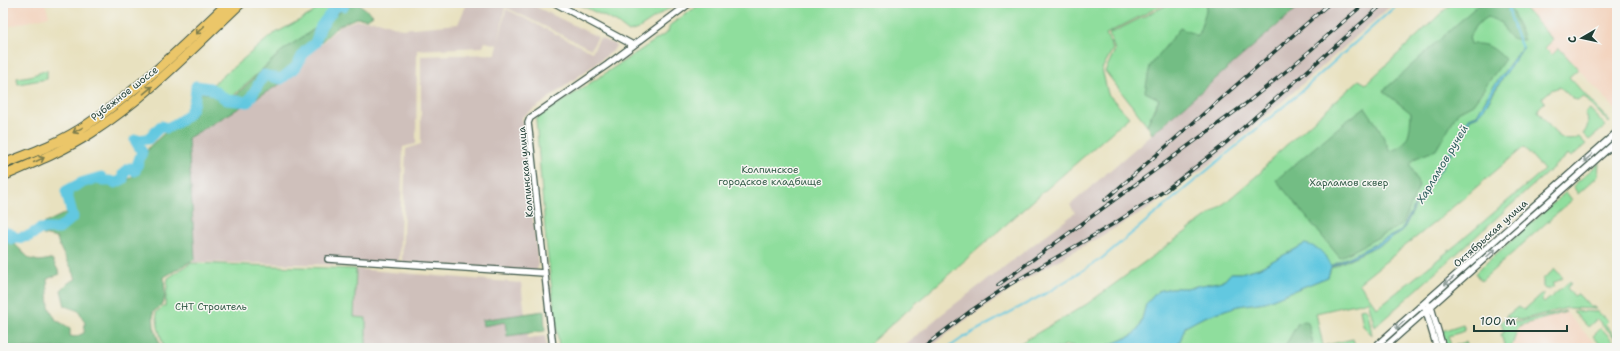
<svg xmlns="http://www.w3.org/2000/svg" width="1620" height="351" viewBox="0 0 1620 351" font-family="'Shantell Sans',sans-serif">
<rect width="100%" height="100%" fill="#f6f6f2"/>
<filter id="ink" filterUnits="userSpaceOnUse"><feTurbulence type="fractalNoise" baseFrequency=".025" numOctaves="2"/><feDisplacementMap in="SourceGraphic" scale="8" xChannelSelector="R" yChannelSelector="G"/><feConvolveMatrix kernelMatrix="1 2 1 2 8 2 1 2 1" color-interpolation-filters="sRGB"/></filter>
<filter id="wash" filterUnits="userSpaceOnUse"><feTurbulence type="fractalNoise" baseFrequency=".012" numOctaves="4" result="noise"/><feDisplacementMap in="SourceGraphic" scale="16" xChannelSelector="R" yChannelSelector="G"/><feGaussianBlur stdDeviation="0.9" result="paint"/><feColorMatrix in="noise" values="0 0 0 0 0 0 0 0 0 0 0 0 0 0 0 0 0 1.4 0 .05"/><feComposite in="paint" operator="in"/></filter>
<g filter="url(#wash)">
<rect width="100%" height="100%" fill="#e8e1bf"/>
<path fill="#f3d4bf" d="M3,3h42l4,13 -46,12z
M1520,3h97v108l-57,-62 -8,7 -7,-8 7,-8z
M1566,312l33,36h-88l8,-22z"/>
<path fill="#cfc0bb" d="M467,3h61l70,34 -7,12 -86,-42 -7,38 -13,-3 -2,5 -66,3 -1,94 -13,3 -4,119 -206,-4 -8,-124 89,-52 22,-15 13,-16 31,-29 17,-6 21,1 24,8 56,-5z
M1303,3h91l-171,151 -78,57 -111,63 -77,52 -27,22h-29l41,-34 133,-101 -5,-8z
M506,9l86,43 8,-14 14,6 2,2 -3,5 -64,47 -2,2 -25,17 16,147 -1,7 -135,-9 4,-113 15,-5v-88l75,-2z
M356,269l165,14 7,55 17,-2 2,12h-181v-30l-12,-1z"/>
<path fill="#8fde9d" stroke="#578e68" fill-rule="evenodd" d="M323,3h32l-14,8 -59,40 -46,42 -8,10 -17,-10 1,-8 60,-50 39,-21z
M576,3h101l-39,26 -9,3 -13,-10z
M702,3h464l-60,31 7,15 -11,20 6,25 21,23 -261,228 -2,3h-307l-13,-107 -10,-121 1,-2 131,-86 2,-7z
M1171,3h36c-4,37 -31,64 -48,96 -5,8 -8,17 -12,26l-42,-54 10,-21 -6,-16z
M1452,3h68l33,37 -8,8 7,7 7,-7 19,21 -9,8 41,45 -1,1 -25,-26 -6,3 -5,-1 -13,-12 -9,3 -9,8 3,4 -6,6 -1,3c11,13 22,37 41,26l7,7 -15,13 -3,-3 -193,173 -7,-26 -52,12 7,33 30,-7 3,9h-184l8,-7 5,-14 17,-9 17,-6 19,-6 27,-4 63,-25 3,-9 56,-27 15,-9 15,-29 25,-35 24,-39 4,-10 8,-3 7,-9 37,-60 -31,43 -14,25 -9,3 -4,10 -23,39 -25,36 -15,28 -70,35 -26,-22 -46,24 -18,5h-10l-6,7 -7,2 -32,6h-15l-13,3 -12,13 -6,22 -7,9 -31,13h-19l-17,-3 -6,3h-48l75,-44 133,-97 41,-35 12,-15 86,-77 7,4zM1524,147l20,23 -88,75 -79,63 -18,-25 76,-61z
M47,70v9l-29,5 -1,-6 13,-2z
M1590,109l16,17 -17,14 -6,-6c5,-6 7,-13 2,-21z
M1599,163l-1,13 -20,18 -5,-8z
M1566,192l6,8 -91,81 -6,-8z
M191,263l165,6 -2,48 12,1v30h-202l-6,-21 -2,-15 9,-6 3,-28z
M1555,269l8,9 -11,6 2,2 -4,3h-5l-2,-2v-8z
M1569,282l2,1 -4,5 7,8 4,-2 12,13h4l2,2 -29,-1 -47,12 -15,-3 13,-10 6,3 19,-17 -1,8 2,2z
M1365,308l3,3 4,24 -9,-9 -3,-17z
M1565,311l1,1 -47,14 -8,22h-6l-4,-14 3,-1 -3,-11 2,-2 15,2z
M1573,311l25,1 10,9 -3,3 12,14v2l-20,-21 -9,8z
M1463,324l2,7 -17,5 3,10 15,-4 2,6h-21l-5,-17z
M1601,328l16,17v3h-14l-10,-12z"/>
<path fill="#73bd84" stroke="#497d5c" d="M355,3h3l15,12 -6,4 -11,-1 -18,8 -33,31 -9,13 -14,13 -94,55 7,121 -31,18 1,18 -2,9 -10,8 1,15 7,21h-158v-115l27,26 9,2 13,-2 8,15 -13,5 2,28 7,13 14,8v8l5,1 9,-4 1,-10 -6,-12 -14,-5 -4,-16 7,-7 8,-4c-5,-16 -15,-24 -19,-41l-14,-3v-11l31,-15 -4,-16 12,-8 17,-4 5,4 15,1 20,-14 10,-25 19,-17 26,-14 4,-23h13l17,10 54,-52 59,-40z
M1207,3h96l-151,131 -5,-9 12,-26 -14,-7 5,-26 30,-38 18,8 8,-25z
M1480,3h20l13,9 11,28c-15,-1 -17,-3 -22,-17l-14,-6 -12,8 -7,12 2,7c17,-1 23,4 34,15l-32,45 -15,8 -22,38 -20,8 -6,6 9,22 -16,38 -63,34 -64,-78 64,-54 25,-19 14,21 11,23c20,-5 20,-21 21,-38l-28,-22z
M544,311l1,20 -38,5 -2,-14 -22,4 -1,-6z
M1305,321l3,1 5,21c-7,7 -20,5 -29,5l14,-25z"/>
<path fill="#62c8e0" stroke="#40828a" d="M1522,47h2l-30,44 -9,16 -7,9 -8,3 -4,10 -24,39 -25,35 -15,29 -15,9 -56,26 -3,10 -63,25 -27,4 -19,6 -17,6 -17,9 -5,14 -8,7h-70l31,-13 7,-9 6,-22 12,-13 13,-3h15l32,-6 7,-2 6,-7h10l18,-5 46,-24c17,4 18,9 26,22l70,-35 15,-28 25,-36 23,-39 4,-10 9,-3 14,-25z"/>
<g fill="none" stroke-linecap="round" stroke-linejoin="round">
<path stroke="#62c8e0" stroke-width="2" d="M1507,3l7,26 8,19
M948,348l16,-11 86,-46 51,-32 195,-163 103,-93"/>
<path stroke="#62c8e0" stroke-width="11" d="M3,231l9,4v4l17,-3 11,-7h19l14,-12 -7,-26 15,-8 20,-6 2,4h7l5,2 8,-4v-5l7,-6 5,3 7,-19 -7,-12 13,-1 13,-13 6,2c22,-10 28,-17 29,-42l14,2 17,12 21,2 16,-27 17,4 15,-12 9,-16 10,-8 6,-17 16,-21 7,1v-3"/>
</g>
</g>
<g filter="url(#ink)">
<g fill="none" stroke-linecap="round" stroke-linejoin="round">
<defs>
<path id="street" d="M555,3l78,42
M328,259l216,14
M1429,305l2,2 12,41
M1425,308l12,40
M553,348l-23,-209 -2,-16 2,-5 77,-53 83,-62
M1376,348l2,-4 239,-212
M1384,348l233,-207"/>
<path id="primary" d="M3,164c29,-11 59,-22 85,-40 51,-34 96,-79 140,-121
M3,176c30,-13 60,-25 88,-43 56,-36 102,-85 150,-130"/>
</defs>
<use href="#street" stroke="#3d5649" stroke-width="8"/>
<use href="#primary" stroke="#3d5649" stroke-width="11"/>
<use href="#street" stroke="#fff" stroke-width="5.5"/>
<use href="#primary" stroke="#ebc669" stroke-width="9"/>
<defs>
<path id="rail" d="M1105,200l225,-197
M998,285l246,-180 46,-37 75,-65
M922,348l50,-38 37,-25 106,-62 51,-33 54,-42 164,-145"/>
</defs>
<use href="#rail" stroke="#1f3d34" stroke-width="3.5"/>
<use href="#rail" stroke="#f6f6f2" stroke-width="2" stroke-dasharray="6" stroke-linecap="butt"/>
</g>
<defs><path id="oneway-shaft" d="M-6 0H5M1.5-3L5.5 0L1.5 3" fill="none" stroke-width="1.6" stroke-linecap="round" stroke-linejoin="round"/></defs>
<g stroke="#7b7b4c">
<use href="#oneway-shaft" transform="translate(200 30) rotate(136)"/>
<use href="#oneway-shaft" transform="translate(148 90) rotate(-40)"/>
<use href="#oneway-shaft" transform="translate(78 130) rotate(151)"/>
<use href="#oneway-shaft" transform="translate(39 160) rotate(-25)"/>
</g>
<g stroke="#8f9e9a">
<use href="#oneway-shaft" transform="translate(1588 158) rotate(138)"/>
<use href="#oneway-shaft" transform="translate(1491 253) rotate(-42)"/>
<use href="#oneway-shaft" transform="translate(1449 281) rotate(139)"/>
<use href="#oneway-shaft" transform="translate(1400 325) rotate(138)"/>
</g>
</g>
<g text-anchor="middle" stroke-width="3" stroke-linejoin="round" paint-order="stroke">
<g font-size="10" fill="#1f3d34" stroke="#f6f6f2">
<text transform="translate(124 93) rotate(-38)" y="4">Рубежное шоссе</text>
<text transform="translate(525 172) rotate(-95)" y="4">Колпинская улица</text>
<text transform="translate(1490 233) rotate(-42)" y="4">Октябрьская улица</text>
</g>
<g font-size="10" fill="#355d49" stroke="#f6f6f2">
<text x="770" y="173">Колпинское<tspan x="770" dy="12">городское кладбище</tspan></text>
<text x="1349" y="186">Харламов сквер</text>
<text x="211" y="310">СНТ Строитель</text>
</g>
<g font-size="11" font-style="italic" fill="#30605f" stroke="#f6f6f2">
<text transform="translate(1442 164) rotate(-59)" y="4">Харламов ручей</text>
</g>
</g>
<rect width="1620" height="351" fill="none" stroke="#f6f6f2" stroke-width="16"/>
<g transform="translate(1582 38) rotate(261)" stroke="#f6f6f2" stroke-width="3" paint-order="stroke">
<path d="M0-3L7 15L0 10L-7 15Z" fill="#1f3d34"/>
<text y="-6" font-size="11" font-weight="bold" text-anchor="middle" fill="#1f3d34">С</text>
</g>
<path d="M1474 325v6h93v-6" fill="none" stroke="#1f3d34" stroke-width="2"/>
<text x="1480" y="325" font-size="12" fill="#1f3d34" stroke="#f6f6f2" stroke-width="3" paint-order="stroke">100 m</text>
</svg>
